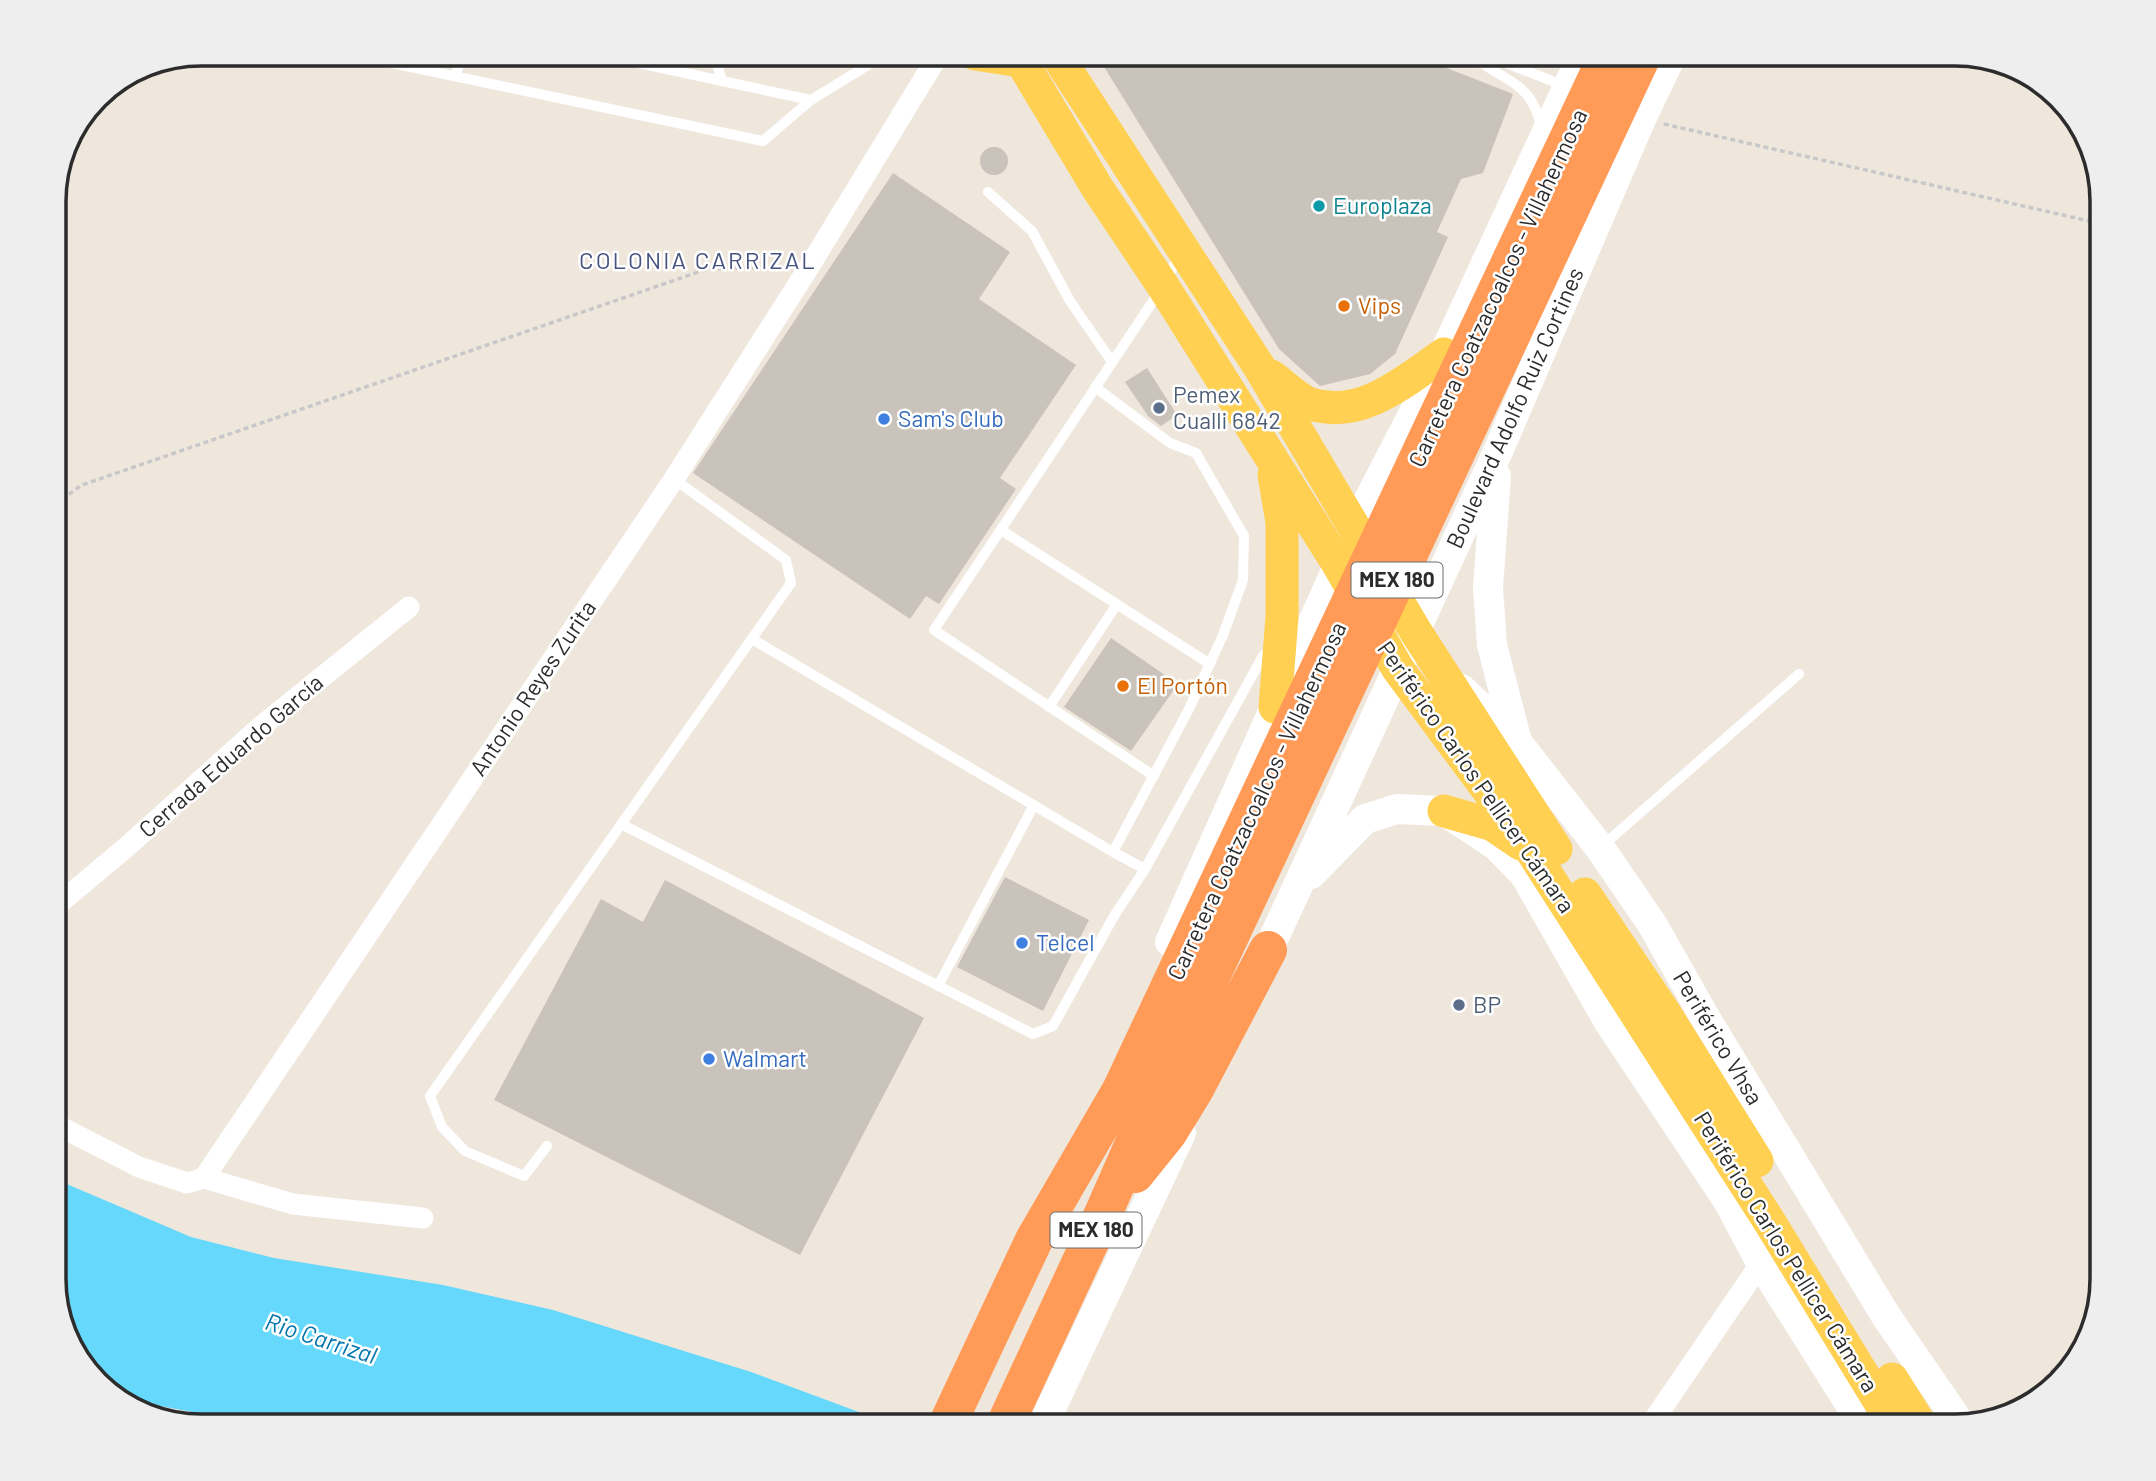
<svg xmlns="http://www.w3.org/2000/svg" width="2156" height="1481" viewBox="0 0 2156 1481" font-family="Barlow,sans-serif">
<rect width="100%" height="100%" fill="#efe6dc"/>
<path fill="#65d8fb" d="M55,1179l136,58 83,21 169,27 110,25 198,62 148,55h-625l-114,-21 -49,-14 -37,-39 -19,-64z"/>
<path fill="#cac3bc" d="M1096,54h315l102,40 -30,79 -22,6 -24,53 11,5 -53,117 -25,20 -50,12 -41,-37z
M980 161a14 14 0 1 1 28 0a14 14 0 1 1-28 0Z
M893,173l117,79 -31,47 97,66 -76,113 16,11 -77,115 -13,-8 -16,23 -217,-146z
M1147,368l30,47 -16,11 -13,-10 -23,-34z
M1111,638l67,46 -47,67 -67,-44z
M1005,877l84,43 -46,91 -86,-44z
M665,880l259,138 -124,237 -306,-155 107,-201 42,23z"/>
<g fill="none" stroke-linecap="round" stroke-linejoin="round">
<path stroke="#c8c8c8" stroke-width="3.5" stroke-dasharray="5 3.5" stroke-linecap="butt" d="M1664,124l438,100
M55,504l27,-19 625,-216 79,-2
M2016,1410l68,-73"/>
<path stroke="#fff" stroke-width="10" d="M349,54l414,87 48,-41 75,-46
M597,54l125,27
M714,54l8,27 89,19
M1471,54c31,29 60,24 70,73
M1483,54l82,32
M455,76l8,-22
M988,192l44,39 38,70 42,61
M1095,387l75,56 26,10 48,83 -1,44 -20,55 -34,74 -76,143
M1001,530l209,134
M752,639l361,213 32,17
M1049,707l68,-103
M1154,776l-220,-146 229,-344 16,-30
M621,824l412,210 20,-8 61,-110 31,-47 118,-213 8,-7
M1601,847l198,-173
M938,986l96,-181
M547,1146l-23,30 -59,-25 -23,-24 -12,-31 361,-513 -5,-23 -112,-81"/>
<path stroke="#fff" stroke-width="21" d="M55,907l75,-63 129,-116 150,-121
M55,1124l84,43 48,16 17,-5 470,-699 135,-212 130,-213
M204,1178l89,26 130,14
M1649,1427l112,-164"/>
<path stroke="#fff" stroke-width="30" d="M1496,476l-8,112 4,57 25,97
M1461,689l56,53 83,106 52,76 51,90 183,302 75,109
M1311,874l54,-55 32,-10 47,2 53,35 28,29 84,147 121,182 31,59 89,141 17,23
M1170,942l190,-425 84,-163 139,-300
M1260,968l239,-519 142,-330 31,-65
M1042,1427l139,-294"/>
<path stroke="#ffd051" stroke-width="33" d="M975,54l46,7
M1017,54l81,135 65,97 175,278 60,105 124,167 247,385 126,206
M1056,54l204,314 156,264 140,217
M1271,376c12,8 27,24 40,28 51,16 95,-24 133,-50
M1274,475l8,47v95l-7,90
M1444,811l49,14 28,19
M1585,894l81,121 91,146
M1892,1379l30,48"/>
<path stroke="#ff9a57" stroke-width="38" d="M1135,1174l33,-41 27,-44 73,-139
M946,1427l88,-187 87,-150 487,-1036
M1004,1427l99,-213 47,-107 493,-1053"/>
</g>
<circle fill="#0f9aa8" stroke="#fff" stroke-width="2.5" cx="1319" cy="206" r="7"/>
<g fill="#e8710a" stroke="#fff" stroke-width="2.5">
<circle cx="1344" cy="306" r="7"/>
<circle cx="1123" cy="686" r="7"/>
</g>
<g fill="#5c6f8a" stroke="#fff" stroke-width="2.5">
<circle cx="1159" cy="408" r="7"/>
<circle cx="1459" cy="1005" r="7"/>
</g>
<g fill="#3f7fe0" stroke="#fff" stroke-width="2.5">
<circle cx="884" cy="419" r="7"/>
<circle cx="1022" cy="943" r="7"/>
<circle cx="709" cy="1059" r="7"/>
</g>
<g text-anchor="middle" stroke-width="5" stroke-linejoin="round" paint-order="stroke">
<g fill="#fff" stroke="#6b6b6b" stroke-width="2">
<rect x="1351.5" y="562.5" width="91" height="35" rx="5"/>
<rect x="1050.5" y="1212.5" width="91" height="35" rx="5"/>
</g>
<g font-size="21" font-weight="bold" fill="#2c2c2c">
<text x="1397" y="587">MEX 180</text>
<text x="1096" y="1237">MEX 180</text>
</g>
<g font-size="23" fill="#0d838f" stroke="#fff" text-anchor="start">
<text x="1333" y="214">Europlaza</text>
</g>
<g font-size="23" fill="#2c2c2c" stroke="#fff">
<text transform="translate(1498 288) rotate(-65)" y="8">Carretera Coatzacoalcos - Villahermosa</text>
<text transform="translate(1515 408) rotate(-66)" y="8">Boulevard Adolfo Ruiz Cortines</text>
<text transform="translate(533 688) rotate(-56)" y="8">Antonio Reyes Zurita</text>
<text transform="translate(231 756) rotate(-41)" y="8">Cerrada Eduardo García</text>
<text transform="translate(1476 777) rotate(55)" y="8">Periférico Carlos Pellicer Cámara</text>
<text transform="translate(1257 801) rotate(-65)" y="8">Carretera Coatzacoalcos - Villahermosa</text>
<text transform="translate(1718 1038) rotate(59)" y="8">Periférico Vhsa</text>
<text transform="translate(1786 1252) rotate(58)" y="8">Periférico Carlos Pellicer Cámara</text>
</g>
<g font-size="23" fill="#c56008" stroke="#fff" text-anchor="start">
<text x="1358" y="314">Vips</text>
<text x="1137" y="694">El Portón</text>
</g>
<g font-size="23" fill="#4e5e75" stroke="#fff" text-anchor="start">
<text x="1173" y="403">Pemex<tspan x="1173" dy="26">Cualli 6842</tspan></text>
<text x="1473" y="1013">BP</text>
</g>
<g font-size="23" fill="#366cbe" stroke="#fff" text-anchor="start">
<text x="898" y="427">Sam's Club</text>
<text x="1036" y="951">Telcel</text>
<text x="723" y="1067">Walmart</text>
</g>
<g font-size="24" letter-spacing="2" fill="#475381" stroke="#fff">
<text x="698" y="269">COLONIA CARRIZAL</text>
</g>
<g font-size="24" font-style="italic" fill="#0076ab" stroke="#fff">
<text transform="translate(321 1339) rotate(18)" y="8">Rio Carrizal</text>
</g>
</g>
<path d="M0 0H2156V1481H0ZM201 66H1955A135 135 0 0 1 2090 201V1279A135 135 0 0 1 1955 1414H201A135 135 0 0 1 66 1279V201A135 135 0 0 1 201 66Z" fill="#eee" fill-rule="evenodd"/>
<path fill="none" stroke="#2c2c2c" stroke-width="3.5" d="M201 66H1955A135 135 0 0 1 2090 201V1279A135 135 0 0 1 1955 1414H201A135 135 0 0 1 66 1279V201A135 135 0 0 1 201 66Z"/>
</svg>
